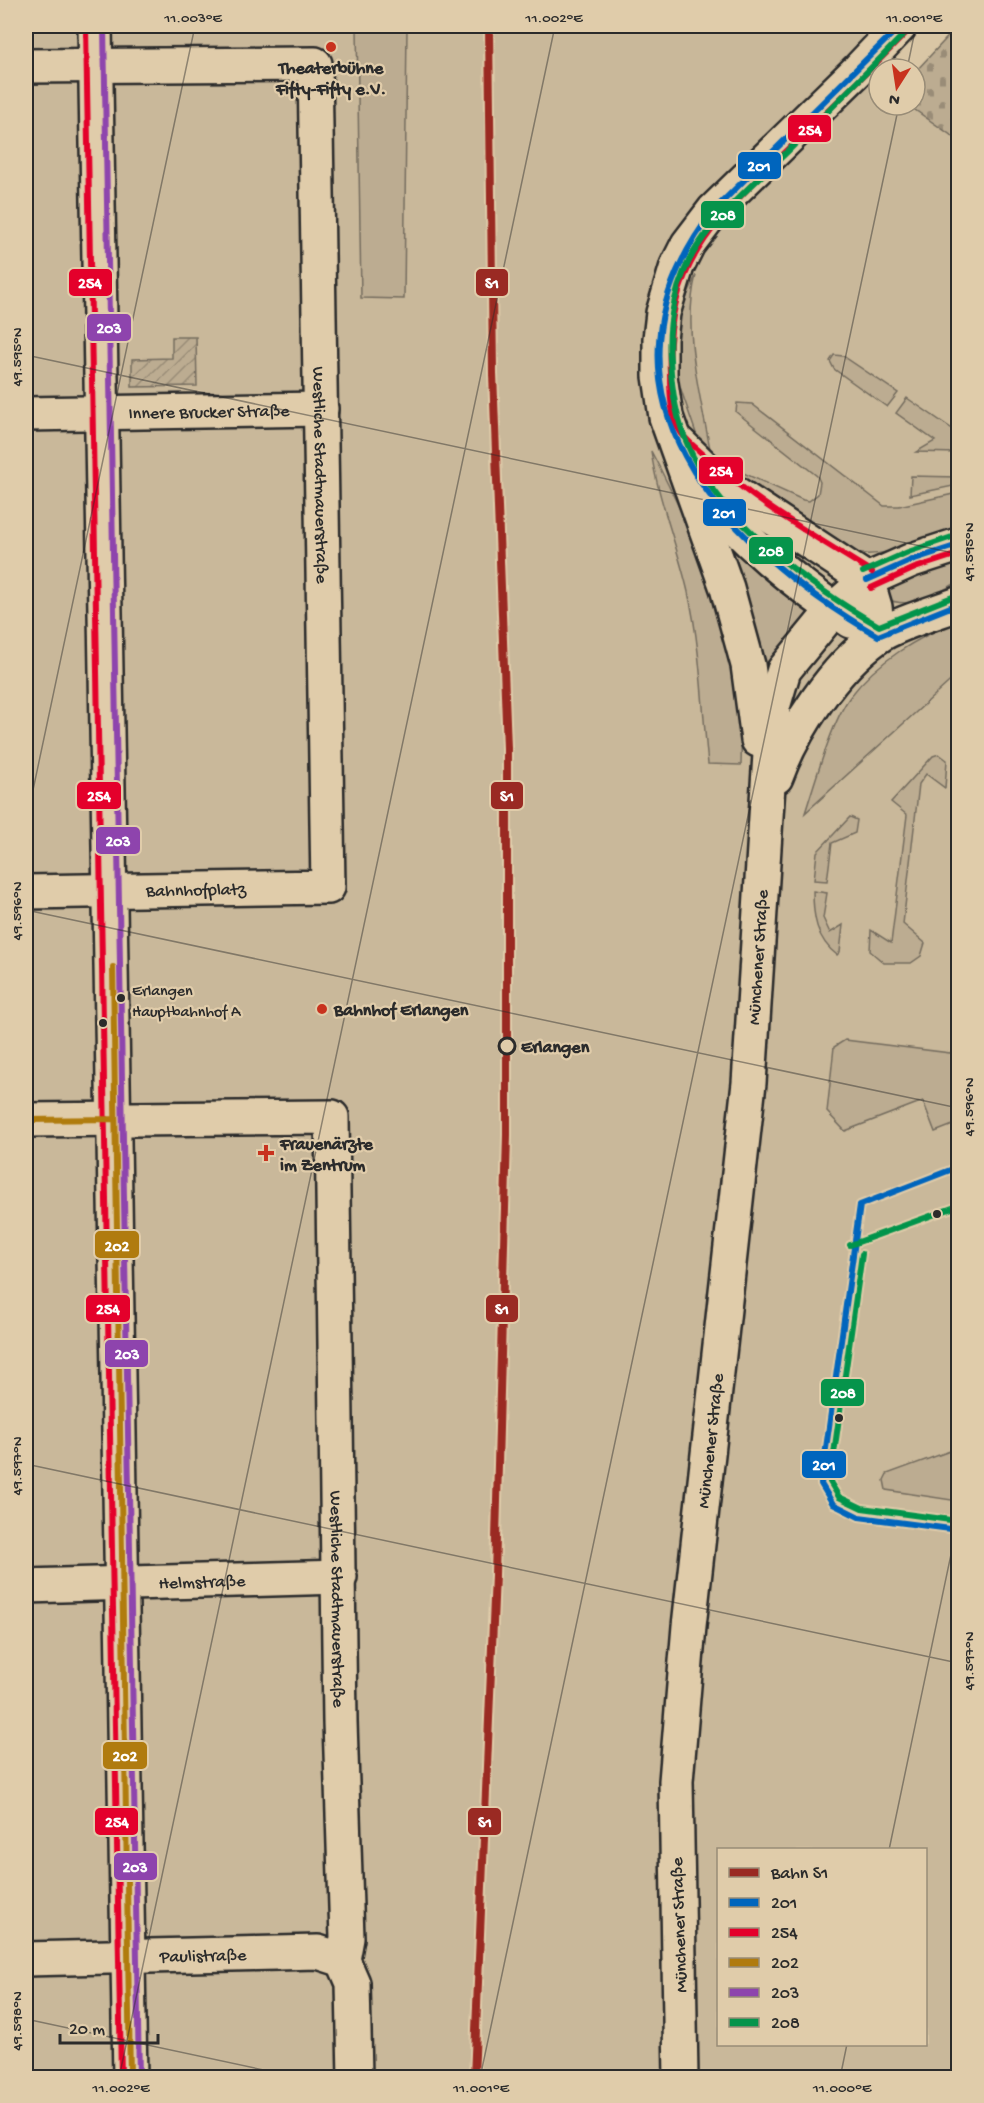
<svg xmlns="http://www.w3.org/2000/svg" width="984" height="2103" viewBox="0 0 984 2103" font-family="'Gochi Hand',sans-serif">
<defs>
<pattern id="cemetery-stones" width="16" height="16" patternUnits="userSpaceOnUse" patternTransform="scale(1.5)"><rect width="16" height="16" fill="#bcac91"/><path d="M2 7V4a2 2 0 0 1 4 0v3zM10 15v-3a2 2 0 0 1 4 0v3z" fill="#998c77"/></pattern>
<pattern id="garden-furrows" width="10" height="10" patternUnits="userSpaceOnUse" patternTransform="scale(1.5)"><rect width="10" height="10" fill="#bcac91"/><path d="M-1 1l2-2M0 10L10 0M9 11l2-2" fill="none" stroke="#998c77"/></pattern>
</defs>
<rect width="100%" height="100%" fill="#d9c6a5"/>
<filter id="ink" filterUnits="userSpaceOnUse"><feTurbulence type="fractalNoise" baseFrequency=".0167" numOctaves="2"/><feDisplacementMap in="SourceGraphic" scale="12" xChannelSelector="R" yChannelSelector="G"/><feConvolveMatrix kernelMatrix="1 2 1 2 8 2 1 2 1" color-interpolation-filters="sRGB"/></filter>
<g filter="url(#ink)">
<path fill="#c9b89a" fill-rule="evenodd" d="M26,26h848l12,43h-7v36h29l50,35v1937h-932zM718,1850h208v194h-208z"/>
<path fill="#bcac91" stroke="#746c5e" stroke-width="1.5" d="M357,26h50l-3,273 -43,-1z
M696,275c-14,56 4,118 14,174l18,17 75,34 6,1 9,-7 2,-12 -3,-6 -81,-64 1,-9 15,1 132,102h15l59,-13v33c-34,11 -71,36 -108,26l-103,-61 -48,-49 -21,-61 -2,-26 5,-45z
M834,355l9,1 55,37 -11,14 -53,-38 -4,-8z
M907,398l51,35v20l-42,-1 19,-11 -39,-28z
M651,451c51,97 94,202 90,314l-33,-1c-6,-56 -7,-116 -20,-172 -11,-48 -30,-92 -37,-141z
M911,476l47,1v8l-48,10z
M728,546l84,66 -46,68z
M958,560v22c-24,13 -46,29 -74,16l-1,-8z
M958,621v53l-153,139c10,-31 27,-92 45,-116 28,-37 67,-59 108,-76z
M939,754l8,6 -2,28 -19,-14 -7,10 -16,140 22,19 -4,13 -10,7h-27l-14,-12 1,-21 20,13 16,-128 -16,-13 42,-46z
M850,817l7,3 -2,13 -23,10 -5,38 -13,-1 3,-28z
M813,891l14,2 -4,25 7,15 13,-8 -3,27 -3,3c-21,-16 -24,-39 -24,-64z
M845,1040l113,14v69l-23,9 -12,-31 -78,30 -18,-19 7,-65z
M958,1448v53l-72,-11 -2,-10 3,-6z"/>
<path fill="url(#cemetery-stones)" stroke="#746c5e" stroke-width="1.5" d="M958,26v114l-50,-35h7v-33z"/>
<path fill="url(#garden-furrows)" stroke="#746c5e" stroke-width="1.5" d="M172,337h24l1,49 -65,1v-28l40,-1z"/>
<g fill="none" stroke-linecap="round" stroke-linejoin="round">
<defs>
<g id="street">
<path d="M95,26l35,2052"/>
<path id="s1" d="M26,66l289,-2 13,823 -302,5"/>
<path id="s2" d="M26,414l295,-5"/>
<path id="s3" d="M26,1120l306,-3 8,605 7,216 -4,22 10,23 2,95"/>
<path id="s4" d="M26,1586l314,-9"/>
<path id="s5" d="M26,1959l292,-7 25,8"/>
</g>
<g id="secondary">
<path d="M679,443l41,40 147,97 8,27 3,29"/>
<path d="M699,486c42,54 96,97 152,135"/>
<path d="M758,740l-10,-75 -21,-77 -61,-171 -6,-41v-37l3,-26 14,-47 11,-22 26,-34 145,-141 41,-43"/>
<path d="M776,777c18,-49 58,-109 101,-140 18,-13 60,-25 81,-33"/>
<path id="s6" d="M681,2078l-5,-297 13,-155 60,-543 24,-376 11,-37 50,-61 33,-29 45,-20 46,-15"/>
</g>
</defs>
<use href="#street" stroke="#2b2b2b" stroke-width="38"/>
<use href="#secondary" stroke="#2b2b2b" stroke-width="38"/>
<use href="#street" stroke="#e0ccaa" stroke-width="33"/>
<use href="#secondary" stroke="#e0ccaa" stroke-width="33"/>
<defs>
<path id="bus-1" d="M867,580l45,-20 46,-15
M878,636c-158,-91 -302,-247 -164,-426l186,-184
M878,636l80,-32
M860,1205l-39,279 12,20 26,13 99,13
M860,1205l98,-38"/>
<path id="bus-2" d="M86,26l35,2052
M872,572c-56,-35 -115,-68 -164,-113 -8,-8 -19,-16 -26,-25 -12,-17 -12,-42 -12,-61 -6,-113 51,-158 124,-229 38,-37 76,-74 113,-112
M871,588l44,-20 43,-14"/>
<path id="bus-3" d="M113,967l17,1111
M26,1120l89,-1"/>
<path id="bus-4" d="M104,26l35,2052"/>
<path id="bus-5" d="M906,32c-39,40 -78,80 -118,119 -32,31 -67,59 -91,96 -21,32 -30,75 -27,113 2,31 6,59 19,88 31,72 123,140 190,178l76,-30
M863,572l45,-20 47,-16
M850,1245l105,-38
M862,1254l-32,228 9,15 23,11 96,13"/>
</defs>
<use href="#bus-1" stroke="#e0ccaa" stroke-width="10"/>
<use href="#bus-2" stroke="#e0ccaa" stroke-width="10"/>
<use href="#bus-3" stroke="#e0ccaa" stroke-width="10"/>
<use href="#bus-4" stroke="#e0ccaa" stroke-width="10"/>
<use href="#bus-5" stroke="#e0ccaa" stroke-width="10"/>
<use href="#bus-1" stroke="#0065bd" stroke-width="6"/>
<use href="#bus-2" stroke="#e4002b" stroke-width="6"/>
<use href="#bus-3" stroke="#b07b0f" stroke-width="6"/>
<use href="#bus-4" stroke="#8e44ad" stroke-width="6"/>
<use href="#bus-5" stroke="#06944b" stroke-width="6"/>
<defs>
<path id="rail-1" d="M474,2078l21,-503 12,-440v-387l-14,-375 -4,-347"/>
</defs>
<use href="#rail-1" stroke="#e0ccaa" stroke-width="12"/>
<use href="#rail-1" stroke="#9a2a23" stroke-width="8"/>
</g>
</g>
<path fill="none" stroke="#2b2b2b" stroke-width="1.5" stroke-opacity="0.45" d="M907,69l9,-43M26,355l932,199M26,823l169,-797M26,910l932,198M26,1464l932,199M889,1850l69,-329M26,2019l275,59M119,2078l436,-2052M480,2078l419,-1973M840,2078l7,-34"/>
<g fill="#c8321e" stroke="#e0ccaa" stroke-width="2">
<circle cx="331" cy="47" r="6"/>
<circle cx="322" cy="1009" r="6"/>
<path d="M263 1144h6v6h6v6h-6v6h-6v-6h-6v-6h6z"/>
</g>
<g fill="#2b2b2b" stroke="#e0ccaa" stroke-width="2">
<circle cx="121" cy="998" r="5"/>
<circle cx="103" cy="1023" r="5"/>
<circle cx="937" cy="1214" r="5"/>
<circle cx="839" cy="1418" r="5"/>
</g>
<circle fill="#e0ccaa" stroke="#2b2b2b" stroke-width="3" cx="507" cy="1046" r="8"/>
<g text-anchor="middle" stroke-width="4.5" stroke-linejoin="round" paint-order="stroke">
<g font-size="16" fill="#2b2b2b" stroke="#e0ccaa" text-anchor="start">
<text x="132" y="995">Erlangen<tspan x="132" dy="21">Hauptbahnhof A</tspan></text>
</g>
<g font-size="18" font-weight="bold" fill="#2b2b2b" stroke="#e0ccaa" text-anchor="start">
<text x="331" y="73" text-anchor="middle">Theaterbühne<tspan x="331" dy="21">Fifty-Fifty e.V.</tspan></text>
<text x="334" y="1015">Bahnhof Erlangen</text>
<text x="280" y="1149">Frauenärzte<tspan x="280" dy="21">im Zentrum</tspan></text>
</g>
<g font-size="18" fill="#2b2b2b" stroke="#e0ccaa">
<text dy="6" stroke="none"><textPath href="#s2" startOffset="183">Innere Brucker Straße</textPath></text>
<text dy="6" stroke="none"><textPath href="#s1" startOffset="700">Westliche Stadtmauerstraße</textPath></text>
<text transform="translate(196 889) rotate(-1)" y="6">Bahnhofplatz</text>
<text dy="6" stroke="none"><textPath href="#s6" startOffset="1125">Münchener Straße</textPath></text>
<text dy="6" stroke="none"><textPath href="#s6" startOffset="639">Münchener Straße</textPath></text>
<text dy="6" stroke="none"><textPath href="#s4" startOffset="176">Helmstraße</textPath></text>
<text dy="6" stroke="none"><textPath href="#s3" startOffset="788">Westliche Stadtmauerstraße</textPath></text>
<text transform="translate(678 1925) rotate(-92)" y="6">Münchener Straße</text>
<text dy="6" stroke="none"><textPath href="#s5" startOffset="177">Paulistraße</textPath></text>
</g>
<g font-size="18" font-weight="bold" fill="#2b2b2b" stroke="#e0ccaa" text-anchor="start">
<text x="521" y="1052">Erlangen</text>
</g>
</g>
<g stroke="#e0ccaa" stroke-width="2">
<rect x="787" y="114" width="45" height="29" rx="6" fill="#e4002b"/>
<rect x="737" y="151" width="45" height="29" rx="6" fill="#0065bd"/>
<rect x="700" y="200" width="45" height="29" rx="6" fill="#06944b"/>
<rect x="68" y="268" width="45" height="29" rx="6" fill="#e4002b"/>
<rect x="475" y="268" width="34" height="29" rx="6" fill="#9a2a23"/>
<rect x="86" y="313" width="46" height="29" rx="6" fill="#8e44ad"/>
<rect x="698" y="456" width="46" height="29" rx="6" fill="#e4002b"/>
<rect x="702" y="498" width="45" height="29" rx="6" fill="#0065bd"/>
<rect x="748" y="536" width="46" height="29" rx="6" fill="#06944b"/>
<rect x="76" y="781" width="46" height="29" rx="6" fill="#e4002b"/>
<rect x="490" y="781" width="34" height="29" rx="6" fill="#9a2a23"/>
<rect x="95" y="826" width="46" height="29" rx="6" fill="#8e44ad"/>
<rect x="94" y="1230" width="46" height="29" rx="6" fill="#b07b0f"/>
<rect x="85" y="1294" width="46" height="29" rx="6" fill="#e4002b"/>
<rect x="485" y="1294" width="34" height="29" rx="6" fill="#9a2a23"/>
<rect x="104" y="1339" width="45" height="29" rx="6" fill="#8e44ad"/>
<rect x="820" y="1378" width="45" height="29" rx="6" fill="#06944b"/>
<rect x="801" y="1450" width="46" height="29" rx="6" fill="#0065bd"/>
<rect x="102" y="1741" width="46" height="29" rx="6" fill="#b07b0f"/>
<rect x="94" y="1807" width="45" height="29" rx="6" fill="#e4002b"/>
<rect x="467" y="1807" width="35" height="29" rx="6" fill="#9a2a23"/>
<rect x="113" y="1852" width="45" height="29" rx="6" fill="#8e44ad"/>
</g>
<g font-size="16" text-anchor="middle" font-weight="bold" fill="#fff">
<text x="810" y="135">254</text>
<text x="759" y="171">201</text>
<text x="723" y="220">208</text>
<text x="90" y="288">254</text>
<text x="492" y="288">S1</text>
<text x="109" y="333">203</text>
<text x="721" y="476">254</text>
<text x="724" y="518">201</text>
<text x="771" y="556">208</text>
<text x="99" y="801">254</text>
<text x="507" y="801">S1</text>
<text x="118" y="846">203</text>
<text x="117" y="1251">202</text>
<text x="108" y="1314">254</text>
<text x="502" y="1314">S1</text>
<text x="127" y="1359">203</text>
<text x="843" y="1398">208</text>
<text x="824" y="1470">201</text>
<text x="125" y="1761">202</text>
<text x="117" y="1827">254</text>
<text x="485" y="1827">S1</text>
<text x="135" y="1872">203</text>
</g>
<rect width="984" height="2103" fill="none" stroke="#e0ccaa" stroke-width="66"/>
<rect x="717" y="1848" width="210" height="198" fill="#e0ccaa" stroke="#988c77" stroke-width="1.5"/>
<rect x="729" y="1868" width="30" height="9" fill="#9a2a23" stroke="#988c77" stroke-width="1.5"/>
<text x="771" y="1878" font-size="18" fill="#2b2b2b">Bahn S1</text>
<rect x="729" y="1898" width="30" height="9" fill="#0065bd" stroke="#988c77" stroke-width="1.5"/>
<text x="771" y="1908" font-size="18" fill="#2b2b2b">201</text>
<rect x="729" y="1928" width="30" height="9" fill="#e4002b" stroke="#988c77" stroke-width="1.5"/>
<text x="771" y="1938" font-size="18" fill="#2b2b2b">254</text>
<rect x="729" y="1958" width="30" height="9" fill="#b07b0f" stroke="#988c77" stroke-width="1.5"/>
<text x="771" y="1968" font-size="18" fill="#2b2b2b">202</text>
<rect x="729" y="1988" width="30" height="9" fill="#8e44ad" stroke="#988c77" stroke-width="1.5"/>
<text x="771" y="1998" font-size="18" fill="#2b2b2b">203</text>
<rect x="729" y="2018" width="30" height="9" fill="#06944b" stroke="#988c77" stroke-width="1.5"/>
<text x="771" y="2028" font-size="18" fill="#2b2b2b">208</text>
<g transform="translate(897 87) rotate(192)"><circle r="28" fill="#e0ccaa" stroke="#988c77" stroke-width="1.5"/>
<path d="M0-4.5L10 22L0 15L-10 22Z" fill="#c8321e"/>
<text y="-9" font-size="16" font-weight="bold" text-anchor="middle" fill="#2b2b2b">N</text>
</g>
<path d="M60 2034v9h98v-9" fill="none" stroke="#2b2b2b" stroke-width="3"/>
<text x="69" y="2034" font-size="18" fill="#2b2b2b" stroke="#e0ccaa" stroke-width="4.5" paint-order="stroke">20 m</text>
<rect x="33" y="33" width="918" height="2037" fill="none" stroke="#2b2b2b" stroke-width="2"/>
<g font-size="15" text-anchor="middle" fill="#2b2b2b">
<text x="193" y="22">11.003°E</text>
<text x="554" y="22">11.002°E</text>
<text x="914" y="22">11.001°E</text>
<text transform="translate(16 357) rotate(-90)" y="5">49.595°N</text>
<text transform="translate(968 552) rotate(-90)" y="5">49.595°N</text>
<text transform="translate(16 911) rotate(-90)" y="5">49.596°N</text>
<text transform="translate(968 1107) rotate(-90)" y="5">49.596°N</text>
<text transform="translate(16 1466) rotate(-90)" y="5">49.597°N</text>
<text transform="translate(968 1661) rotate(-90)" y="5">49.597°N</text>
<text transform="translate(16 2021) rotate(-90)" y="5">49.598°N</text>
<text x="121" y="2092">11.002°E</text>
<text x="481" y="2092">11.001°E</text>
<text x="842" y="2092">11.000°E</text>
</g>
</svg>
